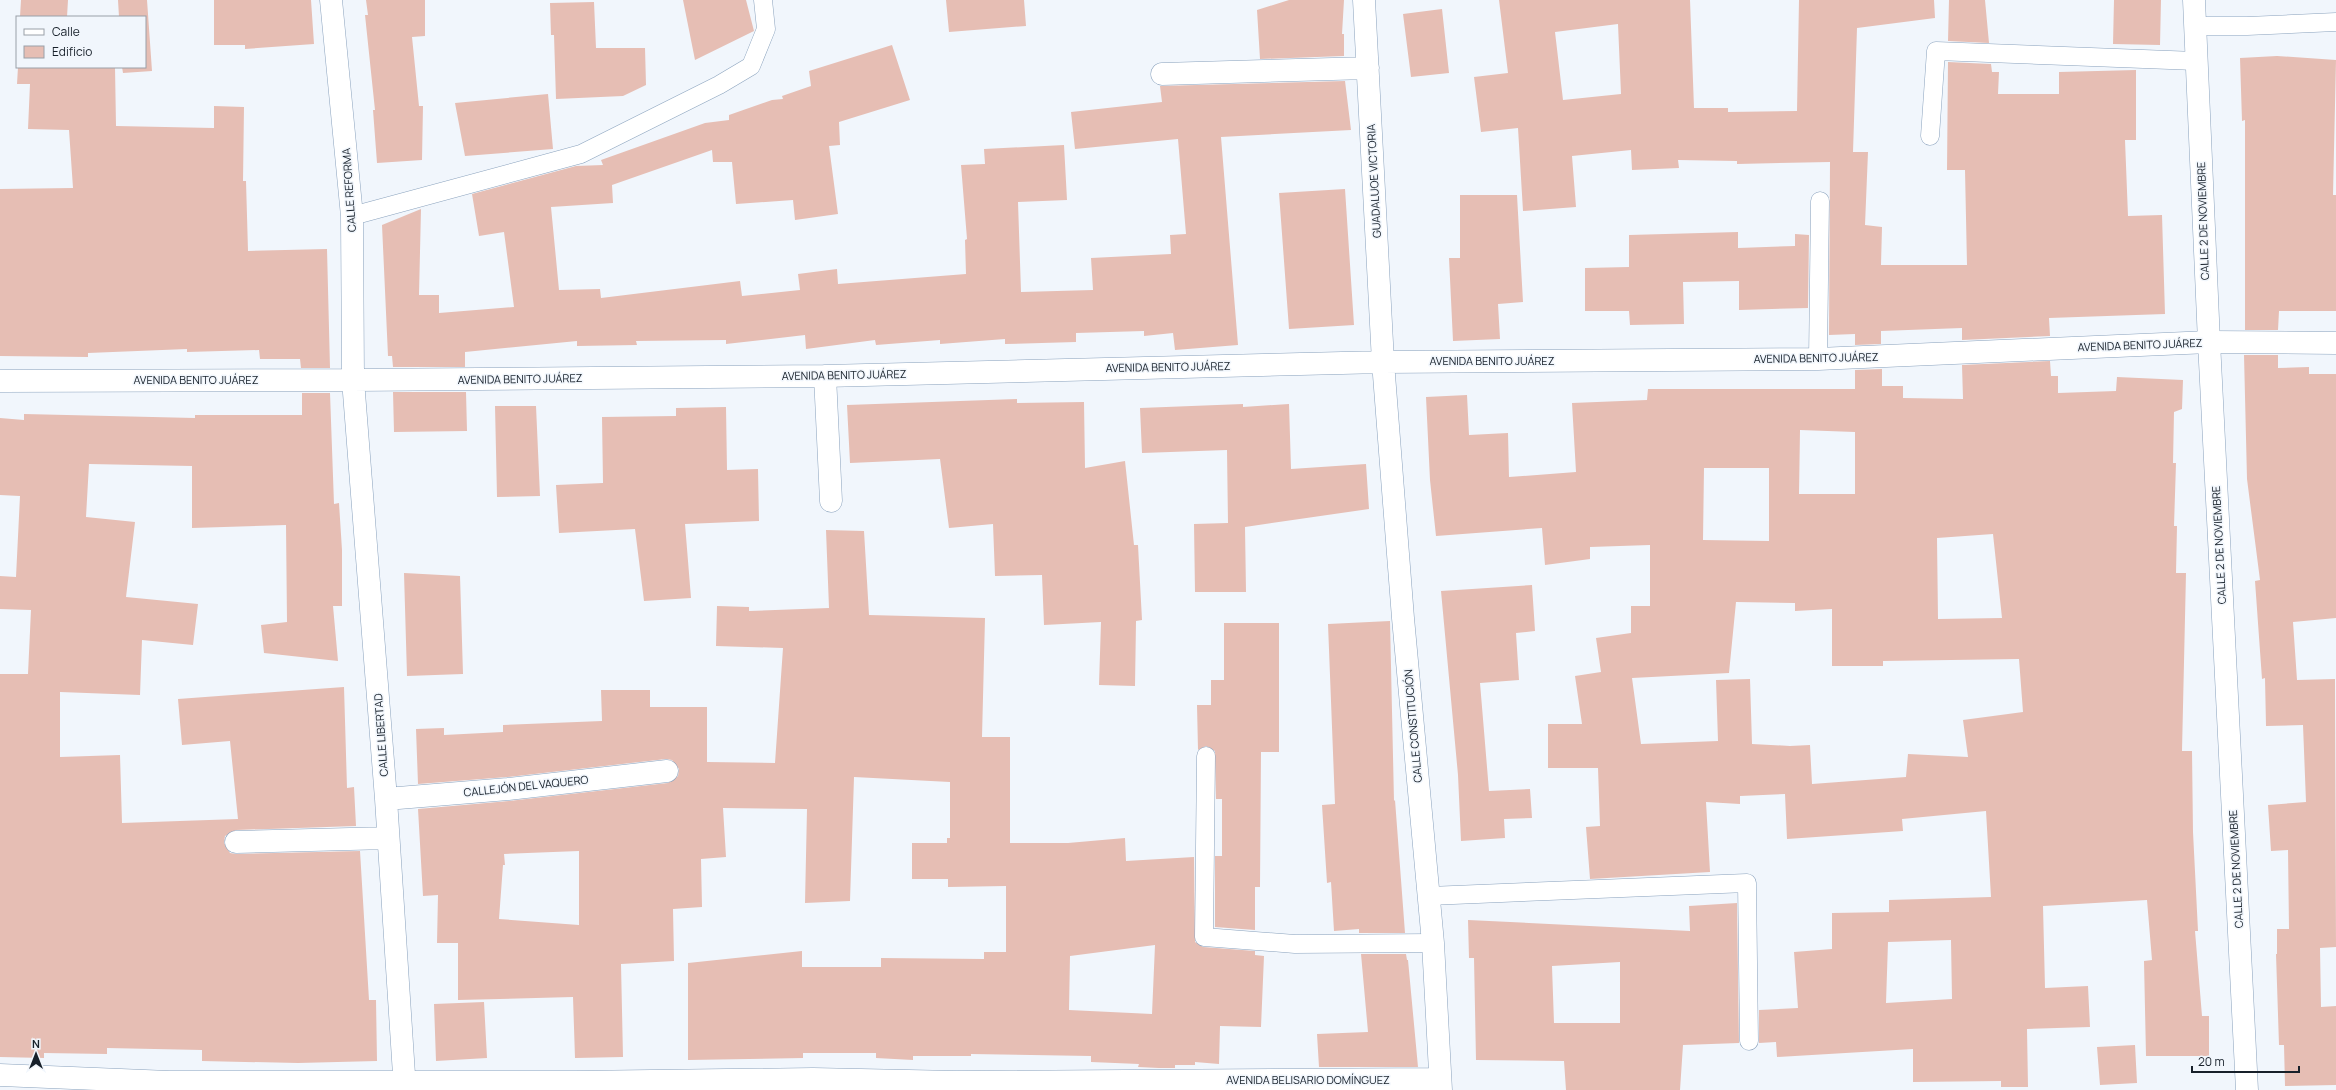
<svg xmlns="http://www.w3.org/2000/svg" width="2336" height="1090" viewBox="0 0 2336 1090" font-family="Manrope,sans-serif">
<rect width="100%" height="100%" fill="#f1f6fc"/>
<path fill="#e6beb4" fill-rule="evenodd" d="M21,0h47l-1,17h-47z
M118,0h29l5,71 -29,2 -1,-6h23v-50h-26z
M214,0h97l3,44 -69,5v-4h-31z
M366,0h59v36l-13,1 7,69h4l-1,54 -45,3 -4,-53h2l-10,-95h3z
M683,0h63l8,31 -59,29z
M946,0h78l2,26 -77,6z
M1289,0h55l-2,34h2v22l-84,3 -3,-49z
M1499,0h191l4,108h34v4l69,-1 2,-111h135l1,18 -78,10 -4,124h15l-3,73 17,2 -1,38h86l-2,-95h-18l1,-108 43,2 1,8h7l-1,22h61v-22l77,-2v70h-11l3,76 34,-1 3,99 -116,4 1,18 -88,4v-12l-81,3v13l-26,1v-11l-26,1 1,-173 -93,2v-3l-59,-1 1,8 -47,2 -1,-20 -59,6 4,51 -53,4 -5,-83 -37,4 -7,-55 34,-4zM1618,24l3,70 -58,6 -8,-68z
M1949,0h36l4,43 -41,-2z
M2114,0h47l-1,45 -47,-1z
M594,2l2,46h49l1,37 -23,11 -67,3 -2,-64h-3l-1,-32z
M1442,9l7,64 -38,4 -8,-63z
M892,45l18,55 -71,22 1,23 -11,1 9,68 -43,6 -2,-20 -57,4 -4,-42h-19l-1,-12 -100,35 1,18 -62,4 8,83 41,-1 1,9 139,-17 2,15 58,-6 -2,-16 39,-5 1,15 128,-10 -1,-34 2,-1 -6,-74 24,-1 -1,-15 80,-4 3,55 -49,2 3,90 72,-2 -2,-32 80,-4 -1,-19 16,-1 -8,-95 -103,10 -4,-37 91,-10 -2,-16 185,-5 6,49 -130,7 17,208 -63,5 -2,-17 -29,3v-5l-68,2v9l-71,2v-5l-65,5v-4l-64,5 -1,-5 -69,9 -1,-14 -79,9v-4l-90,1 1,4 -60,1v-5l-112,11v15h-72l-1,-11h-4l-6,-131 39,-16 -2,86h20v18l75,-6 -10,-75 -25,4 -7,-42 104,-28 27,-1 -2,-5 104,-37 24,-3v-5l43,-15 11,-1 -1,-3 29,-10 -2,-15z
M2277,56l59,4 -3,135h3v116h-57l-1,19h-33v-210l-3,1 -2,-63z
M18,67h97l1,59 98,2v-22l30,1 -1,74h3l2,70 79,-2 3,119h-29l-1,-9h-40l-1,-9 -72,2v-3l-99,4v4l-88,-1v-167l73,-1 -4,-58 -41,-1 2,-45h-13z
M548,94l5,55 -88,7 -10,-53z
M1345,189l9,136 -65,4 -10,-136z
M1460,195h57l6,107 -25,2 2,35 -47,2 -4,-83h11z
M1738,232v16l57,-2v-12l14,1 -1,73 -69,2v-29l-56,1 1,42 -54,1 -1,-14h-44v-43l44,-1v-32z
M2244,355h34v13l31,-1v7h27v244l-43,4 4,58 38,-1 1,268 -16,1 1,59 15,-1v79l-51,1 -1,-41h-5l-3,-91h1v-25h12l-1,-79 -17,1 -3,-46 38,-3 -3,-77 -37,1 -1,-48 -3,1 -7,-98 5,-1 -13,-101z
M2050,361l1,15h7v17l58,-2 1,-14 66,3 -1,29 -8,3 -1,51h3l-2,63h3l-1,47h10l-4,178h10l1,81 5,99h-3l7,85h7v40h-63l-2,-95 8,-1 -5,-60 -104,6 2,82 43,-2 2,41 -63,2 1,58h-27v-6l-88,1v-33l-136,8 -1,-15 -17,1v-33l39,-2 -4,-56 38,-3v-36l57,-1v-12l102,-3 -5,-86 -84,8 1,12 -116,8 -2,-45 -45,2v8l-34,-2 4,70 -120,7 -4,-52 14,-1 -2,-58h-50v-44h34l-7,-48 26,-4 -5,-34 35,-5v-27h19v-61l-60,2v12l-45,6 -3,-37 -106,8 -6,-56 -4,-83 41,-2 2,40 39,-2 1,44 67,-5 -4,-69 75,-3 1,-11h207v-19l27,-1v17h21v12l60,1 -1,-34zM1800,430l55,2v62h-56zM1704,468h65v73l-66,-1zM1993,534l9,84 -64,1 -1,-81zM1736,602l59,1v8l37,-2v57h51v-5l136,-2 4,53 -60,8 5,37 -60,-3 -2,23 -94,7 -2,-39 -20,1 -38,-2 -2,-65 -34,1 2,61 -77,3 -9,-66 97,-5zM1951,940l1,59 -66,4 2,-61z
M393,392h73l1,39 -73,1z
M302,393h28l4,111 5,-1 3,47v56h-9l5,55 -74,-8 -3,-28 26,-3 -1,-97 -94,3v-62l-103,-2 -3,53 49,5 -9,75 72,7 -5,41 -51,-5 -2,55 -80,-3v65l60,-2 2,68 116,-4 -8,-78 -48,4 -4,-46 166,-12 3,101 7,-1 2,39 -120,4 -11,6 -1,7 6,10 6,1 124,-3 9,149h7l1,61 -79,2 -96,-2v-11l-95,-2v6l-63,-1v5l-44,-1v-383h28l3,-64 -31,-1v-33l16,1 4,-81 -20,-1v-77l24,2v-6l171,4v-3h107z
M1017,399v4l67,-1 1,66 40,-7 9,84h4l4,75 -6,1 -1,65 -36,-1 2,-63 -57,3 -2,-50 -47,1 -2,-52 -44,4 -9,-69 -90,4 -3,-58z
M1243,404v3l46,-3 2,65 75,-5 3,45 -124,18 1,65h-51l-1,-68 34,-1 -1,-73 -85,3 -2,-45z
M495,406h41l4,90 -43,1z
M726,407l1,63 31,-1 1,52 -74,3 6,74 -47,3 -9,-72 -76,4 -3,-48 47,-2 -1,-66 74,-1v-8z
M826,530l38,1 5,84 116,3 -3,119h28v106h58l57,-5 1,23 68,-4 1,85 8,5 52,4v4l9,1 -3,71 -41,-1 -1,38 -24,-2v3h-20v3h-16l-21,-1 1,-3 -48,-2v-6l-120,-2v2h-58v4l-37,-2v-5h-73v5l-115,2v-97l114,-12v16h79v-9l103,1v-7h22v-66l-58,1v-8h-36v-36h35v-5h3v-56l-96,-5 -4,124 -45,2 2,-94 -84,-1 3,49 -25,2 1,48 -29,2 1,52 -53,3 2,93 -48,1 -2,-61 -115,3v-57h-21l1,-48 -15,1 -5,-87 91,-8 159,-18 10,-7 1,-7 -7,-9 -6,-1 -159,18 -89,7 -2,-55 28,-1v7l59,-3v-7l99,-4 -1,-31h49v17h57v55l68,1 8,-115 -67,-2 1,-40 32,1v4l80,-3zM579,851v74l-80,-6 4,-54h2l-1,-11zM1155,945l-3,69 -83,-4 1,-54z
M404,573l56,3 3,98 -56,2z
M1532,585l3,46 -19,2 3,47 -39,3 9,108 41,-2 2,29 -28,1 1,19 -44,3 -3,-66 -17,-184z
M1390,621l4,180 1,-1 10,133h-46v-4l-25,2 -3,-49 -4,1 -5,-78 13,-1 -7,-180z
M1224,623h55v129h-18l-1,135h-5v43l-40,-3v-71h7v-57h-6l-1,-48 -9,-5 -8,4 -1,-45h14v-25h13z
M1737,903l2,140 -56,2 -3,45h-114l-2,-29 -88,-1 -2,-102h-5l-1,-38 222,11 -1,-25zM1620,962v61h-66l-2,-57z
M1361,954h45l1,6h1l10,107h-99l-2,-33 51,-2z
M484,1002l3,56 -51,3 -2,-57z
M2135,1045l2,38 -37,2 -3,-38z"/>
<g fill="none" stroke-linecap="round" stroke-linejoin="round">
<defs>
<path id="service" d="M2195,26h52l89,-4
M1930,136l6,-85 260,10
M352,216l229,-62 138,-69 32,-19 15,-37 -3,-29
M1818,359l2,-158
M1206,756l-2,181 91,7 138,-1
M1429,896l318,-13 2,158"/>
<path id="minor" d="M331,0l21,216 1,164 33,419 19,291
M1364,0l19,362 20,256 30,325 8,147
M1162,74l206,-6
M825,376l6,125
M0,381l353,-1 472,-4 558,-14 435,-3 391,-17 127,1
M386,799l122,-10 159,-18
M236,842l152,-4
M0,1075l169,7h407l237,-3 143,3 484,-3"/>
<path id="tertiary" d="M2194,0l15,342 38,748"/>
</defs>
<use href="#service" stroke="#8aa2bd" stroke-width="19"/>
<use href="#minor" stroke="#8aa2bd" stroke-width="23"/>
<use href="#tertiary" stroke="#8aa2bd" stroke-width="23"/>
<use href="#service" stroke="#fff" stroke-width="18"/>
<use href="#minor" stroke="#fff" stroke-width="22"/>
<use href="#tertiary" stroke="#fff" stroke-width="22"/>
</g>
<g text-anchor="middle" stroke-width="3" stroke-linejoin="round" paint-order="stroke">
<g font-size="11" fill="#17202a" stroke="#f1f6fc">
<text transform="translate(1374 181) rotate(-93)" y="4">GUADALUOE VICTORIA</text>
<text transform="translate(349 190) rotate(-94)" y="4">CALLE REFORMA</text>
<text transform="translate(2203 221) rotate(-92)" y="4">CALLE 2 DE NOVIEMBRE</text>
<text transform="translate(2140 345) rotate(-2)" y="4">AVENIDA BENITO JUÁREZ</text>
<text transform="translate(1816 358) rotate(-1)" y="4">AVENIDA BENITO JUÁREZ</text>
<text x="1492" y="365">AVENIDA BENITO JUÁREZ</text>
<text transform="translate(1168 367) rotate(-1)" y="4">AVENIDA BENITO JUÁREZ</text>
<text transform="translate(844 375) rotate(-1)" y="4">AVENIDA BENITO JUÁREZ</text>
<text transform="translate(520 379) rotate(-1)" y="4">AVENIDA BENITO JUÁREZ</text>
<text x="196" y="384">AVENIDA BENITO JUÁREZ</text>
<text transform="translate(2219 545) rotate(-93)" y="4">CALLE 2 DE NOVIEMBRE</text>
<text transform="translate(1413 726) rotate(-95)" y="4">CALLE CONSTITUCIÓN</text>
<text transform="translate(381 735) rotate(-94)" y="4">CALLE LIBERTAD</text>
<text transform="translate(526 786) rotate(-6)" y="4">CALLEJÓN DEL VAQUERO</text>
<text transform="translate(2236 869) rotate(-93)" y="4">CALLE 2 DE NOVIEMBRE</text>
<text x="1308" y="1084">AVENIDA BELISARIO DOMÍNGUEZ</text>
</g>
</g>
<rect x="16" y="16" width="130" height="52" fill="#f1f6fc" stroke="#9aa0a8"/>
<rect x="24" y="29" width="20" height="6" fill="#ffffff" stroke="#9aa0a8"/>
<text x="52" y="36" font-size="12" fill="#17202a">Calle</text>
<rect x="24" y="46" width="20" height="12" fill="#e6beb4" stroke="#9aa0a8"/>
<text x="52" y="56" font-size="12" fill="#17202a">Edificio</text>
<g transform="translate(36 1054)" stroke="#f1f6fc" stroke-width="3" paint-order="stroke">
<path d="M0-3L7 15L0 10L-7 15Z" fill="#17202a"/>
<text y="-6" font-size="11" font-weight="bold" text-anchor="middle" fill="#17202a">N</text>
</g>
<path d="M2192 1066v6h107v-6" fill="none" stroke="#17202a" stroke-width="2"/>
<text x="2198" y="1066" font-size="12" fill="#17202a" stroke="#f1f6fc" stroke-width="3" paint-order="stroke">20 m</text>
</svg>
